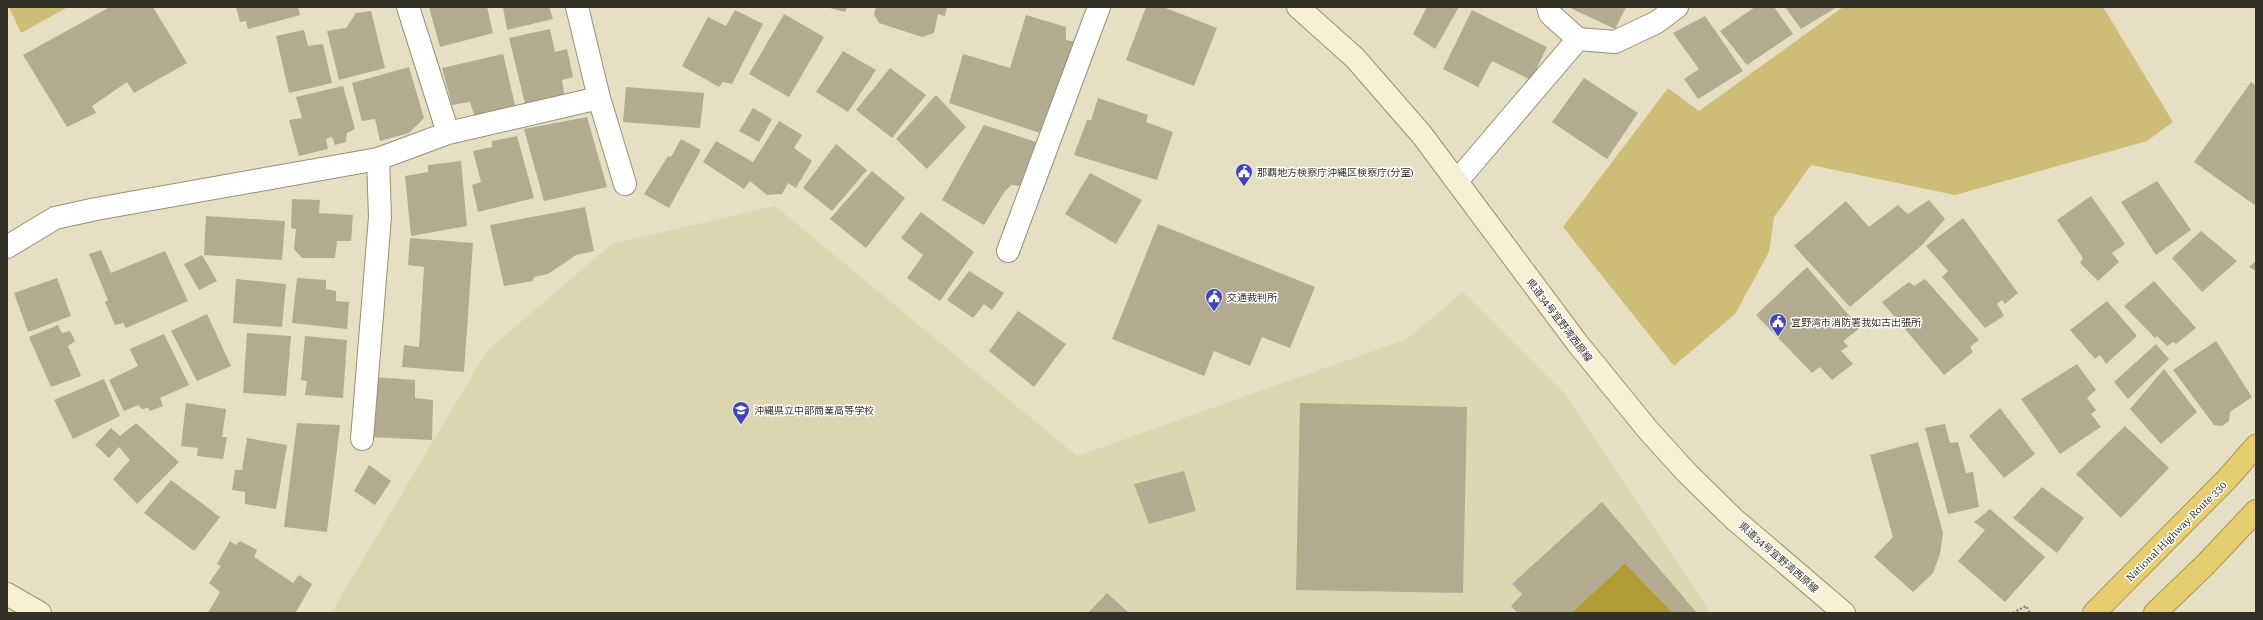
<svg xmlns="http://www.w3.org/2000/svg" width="2263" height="620" viewBox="0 0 2263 620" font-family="'Roboto Serif','Noto Sans JP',serif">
<rect width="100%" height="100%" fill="#e6dfc3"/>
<path fill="#ded5b1" d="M775,206l302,250 330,-117 56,-47 102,102 144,216 -3,3h-1375l156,-262 125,-107z"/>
<path fill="#cebd77" d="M9,7h59l-47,26z
M1843,7h260l70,115 -26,19 -192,54 -144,-30 -37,52 -5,35 -34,62 -61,52 -111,-139 105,-139 31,23z"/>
<path fill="#b39c36" d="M1625,563l48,50h-102z"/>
<path fill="#b2ab90" d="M110,7h43l34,56 -53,30 -7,-11 -35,24 4,7 -29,14 -44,-72z
M236,7h62l2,8 -52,14 -2,-8 -6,1z
M429,7h58l6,26 -53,14z
M503,7h46l4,12 -46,11z
M826,7h21l-2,5z
M876,7h71l-2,9 -7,-2 -4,19 -12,4 -43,-14 -5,-9z
M1146,7h17l54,21 -23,58 -68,-26z
M1427,7h32l-24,42 -22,-15z
M1568,7h58l-11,22z
M1755,7h19l19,27 -46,31 -27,-34z
M1785,7h52l-36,22z
M735,10l28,14 -31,60 -9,-2 -4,5 -37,-21 26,-49 18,9z
M1472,10l75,37 -16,33 -39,-19 -14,26 -35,-18z
M371,11l14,57 -46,12 -12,-49 19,-3 10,-15z
M784,14l40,23 -35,60 -40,-23z
M1026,15l40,12v13l10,2 -30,93 -97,-32 14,-49 47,14z
M1705,16l38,55 -45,28 -14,-20 15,-10 -26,-36z
M550,29l5,23 12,-3 6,28 -11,3 3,20 -39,8 -17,-70z
M304,30l4,16 15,-2 9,39 -43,10 -13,-57z
M843,51l33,19 -28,42 -32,-20z
M503,54l13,55 -41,9 -5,-16 -18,3 -10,-37z
M409,67l15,51 -15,15 -29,8 -5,-22 -13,2 -10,-38z
M890,68l36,27 -34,43 -36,-28z
M1584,78l54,35 -31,46 -55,-37z
M2251,82l5,4v120l-62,-44z
M343,86l12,43 -8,4 -1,9 -11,3 -3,-8 -6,2 2,10 -29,7 -10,-36 13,-2 -6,-21z
M626,87l78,6 -4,35 -77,-6z
M936,95l30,32 -39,42 -31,-30z
M1098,98l50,17 -2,7 27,10 -16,48 -83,-25 13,-35h4z
M753,108l19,11 -13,23 -20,-11z
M587,117l20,70 -63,14 -20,-72z
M779,121l23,14 -8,13 18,13 -16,27 -8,-5 -6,11 -15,1 -17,-14 -6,8 -41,-27 13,-21 37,21z
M984,125l52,17 -16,44 -9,-1 -6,6 -21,34 -42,-25z
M517,136l17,62 -56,14 -6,-27 9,-3 -8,-31 19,-4v-6z
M681,139l20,11 -32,58 -25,-14 24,-38 3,1z
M836,144l31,26 -35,41 -29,-23z
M461,161l6,65 -56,10 -6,-60 23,-4v-7z
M872,171l33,27 -39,50 -36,-29z
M1090,173l52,27 -26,44 -51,-30z
M2157,181l34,49 -35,25 -35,-53z
M2091,196l34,48 -13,9 7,9 -21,19 -18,-18 3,-5 -26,-38z
M292,199l28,1 -1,13 34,2 -2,26h-14l-2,17h-33l-8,-9 2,-20 -5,-1z
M1929,200l16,19 -23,26 -72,62 -56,-61 52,-45 23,26 29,-22 10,9z
M585,207l9,44 -18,4 -28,19 -14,3 -1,4 -29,5 -14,-61z
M921,212l53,40 -34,49 -33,-23 16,-23 -22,-17z
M206,216l79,5 -3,39 -78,-5z
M1963,218l55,75 -13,11 -3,-4 -5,4 7,12 -19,12 -43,-51 6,-6 -22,-25z
M1158,224l157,63 -25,61 -28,-11 -12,29 -36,-15 -10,25 -92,-37z
M2201,231l36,30 -35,31 -30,-34z
M410,238l63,5 -9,129 -62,-5 2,-22 15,2 5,-80 -16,-2z
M101,250l10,23 54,-22 23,50 -62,27 -3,-5 -8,2 -10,-23 3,-2 -19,-46z
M202,255l15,26 -18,9 -15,-26z
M2256,261v10l-7,-4z
M1807,267l53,61 -17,13 5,5 -7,5 12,13 -21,16 -12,-13 -8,6 -56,-58z
M969,271l35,22 -12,17 -8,-6 -11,14 -26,-18z
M57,278l14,38 -43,16 -14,-39z
M297,278l29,2v9l10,2v10l13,1 -2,27 -55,-6z
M236,279l50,5 -4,43 -49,-4z
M1925,279l54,61 -9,7 3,5 -29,23 -62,-73 27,-20 5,4z
M2154,281l42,47 -20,16 -3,-2 -6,4 -10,-10 -2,2 -31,-32z
M2107,301l30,35 -31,28 -6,-9 -5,4 -25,-29z
M1018,311l48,33 -32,43 -45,-36z
M207,314l24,52 -34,15 -26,-50z
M58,325l4,8 8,-2 5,10 -7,5 13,30 -30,11 -22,-50z
M247,333l44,3 -5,60 -43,-3z
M164,334l25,51 -29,13 3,8 -13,5 -2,-3 -6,1 -4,-4 -14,6 -15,-31 29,-14 -8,-17z
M305,336l42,4 -4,58 -38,-3 2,-14 -6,-1z
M2216,341l36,56 -22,15 -1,9 -7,5 -8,-1 -41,-55z
M2156,344l13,15 -41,40 -14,-17z
M2077,364l19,26 -9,8 9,12 -5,4 10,13 -41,27 -39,-55z
M2164,369l33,43 -36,32 -31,-35z
M375,377l40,3v18l18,2 -1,40 -62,-3z
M104,379l16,37 -47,23 -19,-39z
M186,403l40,6 -4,28h5l-4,22 -26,-3 1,-8 -17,-2z
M1300,403l167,4 -4,186 -167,-3z
M2000,408l35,46 -31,24 -35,-42z
M136,423l43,39 -42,42 -24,-25 17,-19 -11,-13 -10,11 -14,-13 16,-17 9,8z
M297,423l43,2 -13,107 -43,-5z
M1945,424l5,19 8,-1 8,31 7,-1 6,35 -31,7 -23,-86z
M2125,426l44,42 -48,50 -45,-44z
M247,438l40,7 -11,64 -31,-5v-12l-13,-2 3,-20h7z
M1918,442l25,91 -3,21 -7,19 -20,19 -39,-35 19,-20 -23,-82z
M369,465l22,16 -16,24 -21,-14z
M1184,471l12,40 -47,13 -15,-40z
M171,480l49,37 -26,34 -50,-38z
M2042,487l42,31 -27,35 -44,-35z
M1602,502l95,111h-24l-48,-50 -54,50h-53l-7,-7 11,-12 -10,-10z
M1990,509l55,48 -40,45 -47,-41 27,-31 -11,-8z
M230,541l6,4 4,-4 17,9 -3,7 39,26 6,-8 13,9 -16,28 1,1h-89l12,-21 -11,-9 12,-17 -4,-2z
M1107,593l22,20h-41z"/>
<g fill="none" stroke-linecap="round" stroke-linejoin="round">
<defs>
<path id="street" d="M408,7l40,126
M1548,7l2,7 28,25 37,3 42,-20 20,-15
M599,98l26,86
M1457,181l121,-142
M7,247l48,-29 41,-9 282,-50 70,-26 151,-35 -22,-91
M1008,251l91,-244
M362,439l18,-222 -2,-58"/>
<path id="secondary" d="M1298,7l57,51 67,77 156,209 70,86 39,43 47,46 110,94
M7,594l33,19"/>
<path id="highway" d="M2094,613l133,-134 29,-33
M2155,613l50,-48 51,-54"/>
</defs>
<use href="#street" stroke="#969075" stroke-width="24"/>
<use href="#secondary" stroke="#969075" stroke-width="24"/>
<use href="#highway" stroke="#a89755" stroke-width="24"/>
<path stroke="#8a8572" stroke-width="2.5" stroke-dasharray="2 2" stroke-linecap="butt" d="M2013,613l13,-7 4,7"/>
<use href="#street" stroke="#fff" stroke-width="22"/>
<use href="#secondary" stroke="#f8f0d4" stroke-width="22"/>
<use href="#highway" stroke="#e6ce6f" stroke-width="22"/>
</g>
<defs>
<symbol id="civic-pin" viewBox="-11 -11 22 30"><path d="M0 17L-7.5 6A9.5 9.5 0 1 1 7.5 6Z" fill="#4244b9" stroke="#fff"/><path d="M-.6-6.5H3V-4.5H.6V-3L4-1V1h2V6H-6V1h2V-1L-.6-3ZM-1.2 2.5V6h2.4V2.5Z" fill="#fff"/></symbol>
<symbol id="school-pin" viewBox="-11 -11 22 30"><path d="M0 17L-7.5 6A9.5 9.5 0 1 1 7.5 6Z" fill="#4244b9" stroke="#fff"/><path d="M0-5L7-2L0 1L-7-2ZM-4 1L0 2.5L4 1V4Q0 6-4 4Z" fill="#fff"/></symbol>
</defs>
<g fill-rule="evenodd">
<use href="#civic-pin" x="1234" y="162" width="20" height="27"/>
<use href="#civic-pin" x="1204" y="287" width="20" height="27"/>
<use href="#civic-pin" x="1768" y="312" width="20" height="27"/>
<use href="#school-pin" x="731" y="400" width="20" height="27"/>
</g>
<g text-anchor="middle" stroke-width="3" stroke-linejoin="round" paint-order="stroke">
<g font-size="10" fill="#343126" stroke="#fff" text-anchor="start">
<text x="1257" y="176">那覇地方検察庁沖縄区検察庁(分室)</text>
<text x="1227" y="301">交通裁判所</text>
<text x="1791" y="326">宜野湾市消防署我如古出張所</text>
<text x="754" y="414">沖縄県立中部商業高等学校</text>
</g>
<g font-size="10" fill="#343126" stroke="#fff">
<text transform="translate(1560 320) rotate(53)" y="4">県道34号宜野湾西原線</text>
<text transform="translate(2176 531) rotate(-45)" y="4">National Highway Route 330</text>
<text transform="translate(1779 557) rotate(41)" y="4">県道34号宜野湾西原線</text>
</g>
</g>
<rect width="2263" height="620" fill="none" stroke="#343126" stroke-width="16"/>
</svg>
